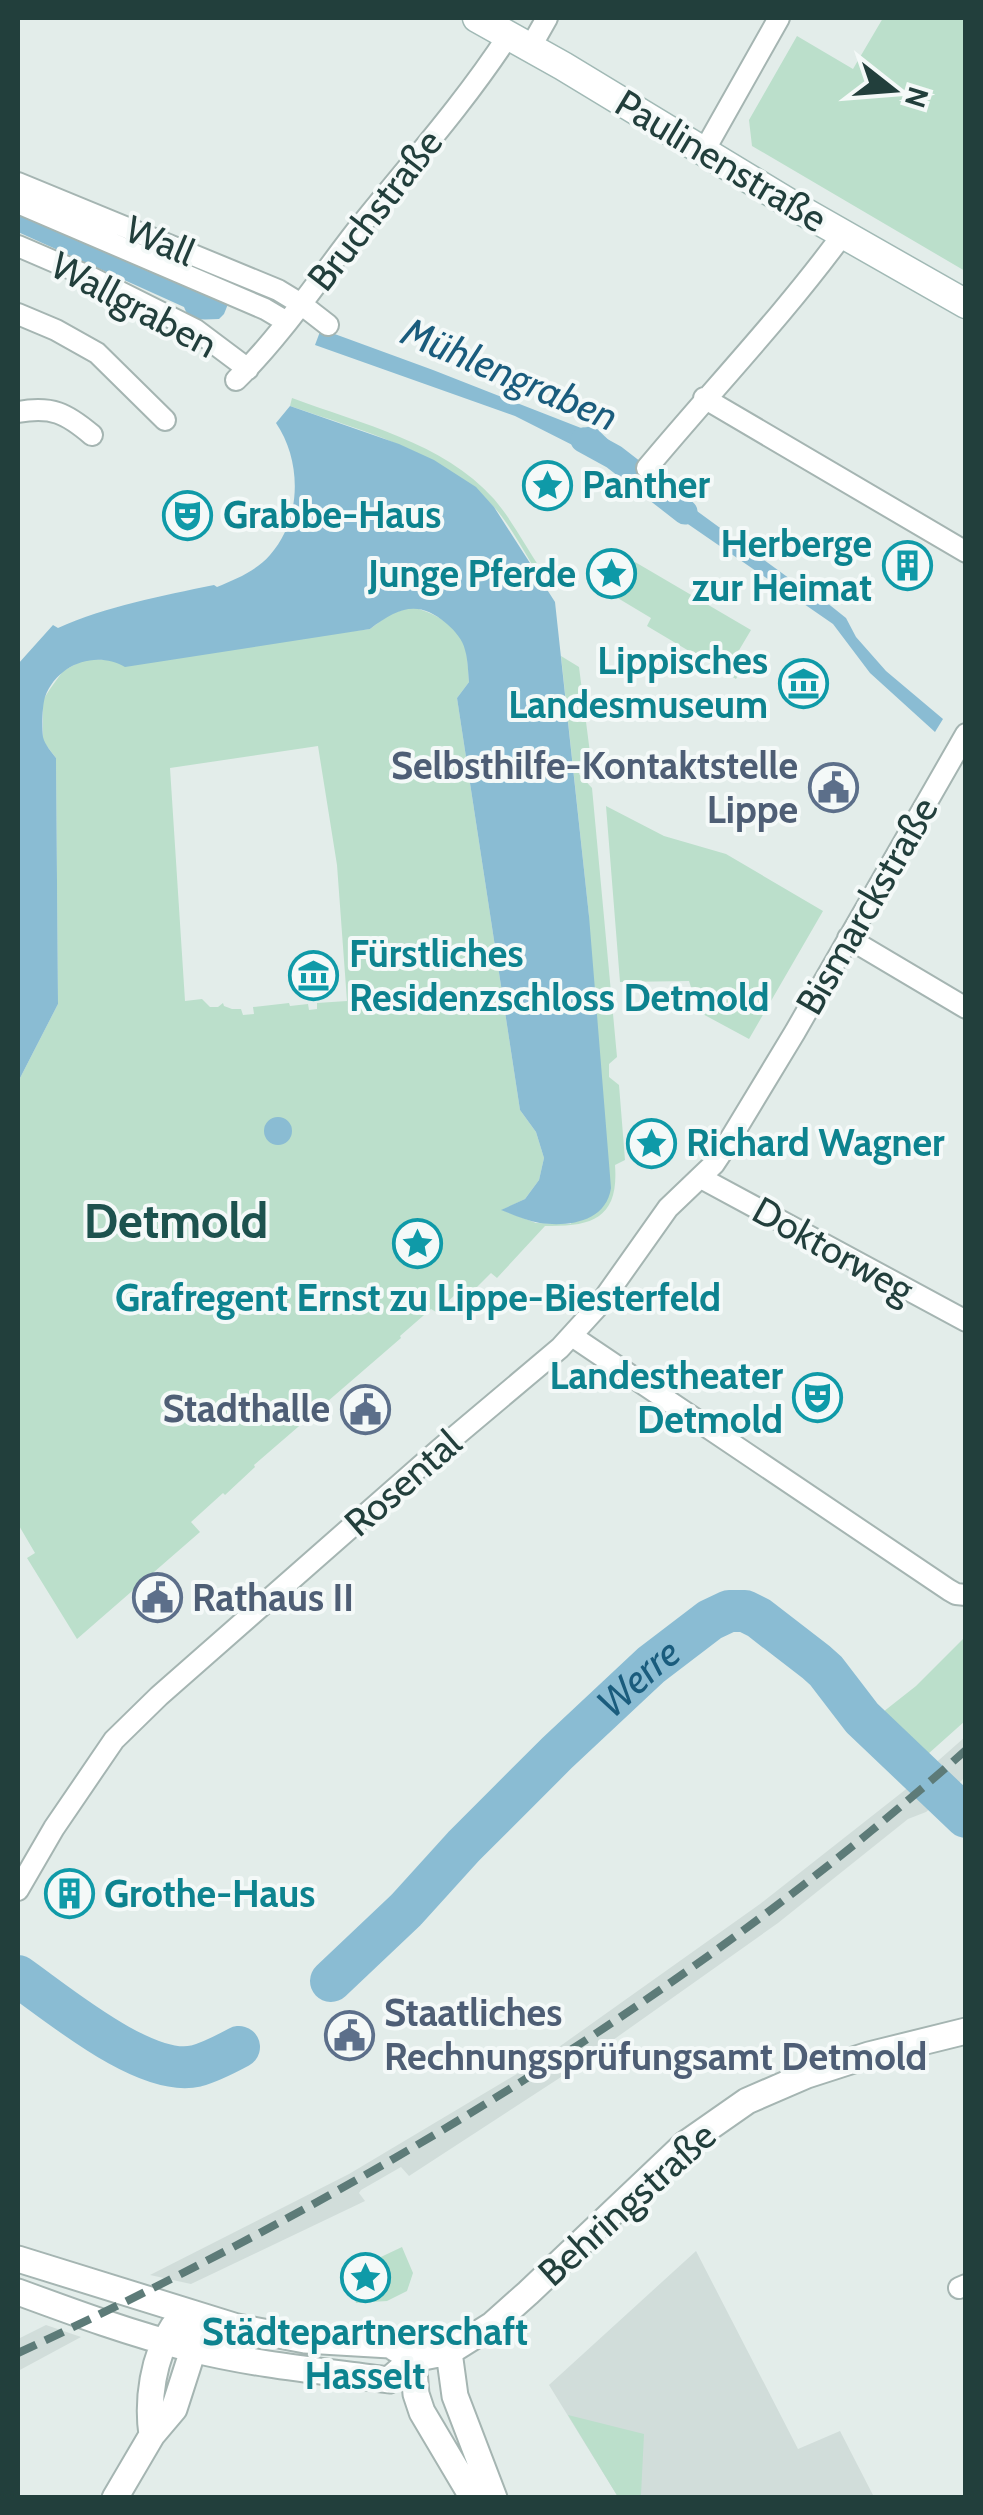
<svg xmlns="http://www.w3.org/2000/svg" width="983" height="2515" viewBox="0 0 983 2515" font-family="Cabin,sans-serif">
<rect width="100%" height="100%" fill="#e3edea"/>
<path fill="#d1ddda" d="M965,1737v40l-13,13 -26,22 -18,7 -130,104 -220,156 -149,97 -8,-9 -40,23 -2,3 6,8 -174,83 -41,-9 199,-101 193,-115 218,-155 145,-114z
M696,2251l102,198 42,-18 34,66h-256l-69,-112z
M46,2325l35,12 -63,34v-32z"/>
<path fill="#bbdfcb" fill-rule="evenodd" d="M883,18h82v253l-213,-125 -3,-26 48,-84 56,33z
M292,398c69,26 151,44 202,101 18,21 32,48 48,72l-2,6c-14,-21 -31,-55 -48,-72 -56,-56 -130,-74 -202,-99z
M635,562l116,68 -16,27 9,7 -8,15 -89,-53 4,-8 -35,-21z
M412,607c22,6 45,17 53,40 3,10 3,24 4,35l-12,16 63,412 16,22 8,26 -5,22 -14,19 -23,11 34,13 35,1 18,-308 -28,-260 18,11 11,86 -8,6 -3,15 13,14 25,269 -8,7v13l10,8 6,75 -10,5c4,53 -22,62 -70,61l-48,52 -6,-5 -19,19 -7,-6 -29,26 -5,-3 -31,27 1,2 -147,127 1,2 -30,28 -2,-2 -32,29 9,10 -123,107 -50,-81 8,-5 -17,-29v-442l40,-78 -2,-246 -13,-17v-41l7,-11 13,-18 22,-12 29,1 256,-31 20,-15zM318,746l19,119 10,136 -30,2v6l-8,1 -1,-6 -18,2 -1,-3 -36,4 1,7 -11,1 -2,-6h-9l-8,-3 -1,-3 -5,4h-8l-8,-8 -17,2 -15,-233z
M606,806l58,30 62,18 97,57 -74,128 -50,-27 -10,-31 -69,1z
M965,1637v84l-37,33 -45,-42 33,-26z
M402,2247l11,26 -6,18 -20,10 -31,2 -7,-31z
M568,2415l76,19 -3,61 2,2h-25z"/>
<path fill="#8abcd3" d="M18,214l210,90 -4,10 -5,5c-14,0 -30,4 -35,-12l-166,-75z
M321,329l112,41 148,58 13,-2 24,23 -10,14 -93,-47 -200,-71z
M290,406l109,38 35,16 42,27 18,20 61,95 34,314 22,272c-5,34 -43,39 -71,35 -13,-2 -26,-8 -39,-13l24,-11 14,-19 5,-22 -8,-26 -16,-22 -63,-412 12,-16c-1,-10 -1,-22 -4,-32 -2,-10 -10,-19 -18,-26 -29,-25 -49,-16 -77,5l-245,38c-29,-17 -68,-3 -80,30 -3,10 -3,30 -2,40 2,8 8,14 13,21l2,246 -40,78v-418l35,-39 5,3c49,-22 103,-32 156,-43l3,2c19,-8 39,-16 53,-32 32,-36 32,-94 6,-132z
M664,487l133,97 9,2 40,32 10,19 30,34 57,48 -8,13 -65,-59 -37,-49 -180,-124z
M264 1131a14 14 0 1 1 28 0a14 14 0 1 1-28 0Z"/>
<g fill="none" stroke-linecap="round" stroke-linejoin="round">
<path stroke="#8abcd3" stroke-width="25" d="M583,440l31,17 71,55"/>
<g stroke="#8abcd3" stroke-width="42">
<path d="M18,1976c40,28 128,102 178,90 15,-4 30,-12 43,-19"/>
<path id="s1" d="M331,1981l75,-71 58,-64 93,-93 94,-88 59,-45 19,-9h16l14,7 57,44 10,9 36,47 104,99"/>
</g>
<defs>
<path id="minor" d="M530,48l17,-30
M704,151l75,-133
M18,183l260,107 23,14 27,21
M18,203l247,106 22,13
M18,246l72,31 106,53 52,39
M18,314l38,16 41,23 68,67
M236,380c46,-45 82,-100 121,-150 51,-64 106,-125 151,-194
M704,398l262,154
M18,412c34,-6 48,1 74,23
M647,468c65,-78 136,-152 196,-234
M848,938l118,70
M701,1178l265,143
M572,1336l377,254 7,4 10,1
M18,1890l36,-62 60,-88 45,-44 281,-247 120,-101 40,-44 68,-96 46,-44 12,-18 69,-114 171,-298
M959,2288l7,-3"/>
<path id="tertiary" d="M18,2259l219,68 68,13 85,5 23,14
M18,2292c57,21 114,42 174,57 64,16 131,22 197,31l24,-21
M449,2352l6,44 39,102
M413,2359l36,-7 43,-27 36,-32 156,-148 63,-44 60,-26 62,-20 97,-24
M413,2359l3,35 6,18 51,86
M152,2435c-5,-35 1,-78 21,-108
M115,2498l37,-63 22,-26 19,-59v-18"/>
<path id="secondary" d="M477,18l86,48 236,143 167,95"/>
</defs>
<use href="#minor" stroke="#a5b5b2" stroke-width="24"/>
<use href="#tertiary" stroke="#a5b5b2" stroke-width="29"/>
<use href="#secondary" stroke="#a1b9b5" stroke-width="31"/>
<use href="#minor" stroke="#fff" stroke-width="20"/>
<use href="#tertiary" stroke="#fff" stroke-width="25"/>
<use href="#secondary" stroke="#fff" stroke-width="28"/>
<path stroke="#5d7b78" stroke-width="8" stroke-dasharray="20 10" stroke-linecap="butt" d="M18,2353c339,-157 667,-353 948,-603"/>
</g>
<defs>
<symbol id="sight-ring" viewBox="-11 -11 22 22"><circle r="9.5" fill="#f4f9f8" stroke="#0f9aa8" stroke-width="1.5"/><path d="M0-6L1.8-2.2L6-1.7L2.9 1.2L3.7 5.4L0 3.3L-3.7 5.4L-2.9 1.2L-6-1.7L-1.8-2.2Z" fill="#0f9aa8"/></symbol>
<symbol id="theatre-ring" viewBox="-11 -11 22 22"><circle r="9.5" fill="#f4f9f8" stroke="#0f9aa8" stroke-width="1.5"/><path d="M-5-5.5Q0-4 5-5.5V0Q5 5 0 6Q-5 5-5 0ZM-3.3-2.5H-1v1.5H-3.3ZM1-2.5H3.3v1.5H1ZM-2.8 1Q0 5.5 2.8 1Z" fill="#0f9aa8"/></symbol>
<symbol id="building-ring" viewBox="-11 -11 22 22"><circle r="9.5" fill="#f4f9f8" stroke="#0f9aa8" stroke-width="1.5"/><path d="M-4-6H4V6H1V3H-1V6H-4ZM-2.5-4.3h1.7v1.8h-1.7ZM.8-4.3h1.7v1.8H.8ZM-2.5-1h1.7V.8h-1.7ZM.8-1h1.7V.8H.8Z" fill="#0f9aa8"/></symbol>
<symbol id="museum-ring" viewBox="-11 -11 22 22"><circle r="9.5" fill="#f4f9f8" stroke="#0f9aa8" stroke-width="1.5"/><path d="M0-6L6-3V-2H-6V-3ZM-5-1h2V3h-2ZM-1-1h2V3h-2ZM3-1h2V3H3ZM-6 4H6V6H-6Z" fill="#0f9aa8"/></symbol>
<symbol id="civic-ring" viewBox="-11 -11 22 22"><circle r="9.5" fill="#f4f9f8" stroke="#5c6f8a" stroke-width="1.5"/><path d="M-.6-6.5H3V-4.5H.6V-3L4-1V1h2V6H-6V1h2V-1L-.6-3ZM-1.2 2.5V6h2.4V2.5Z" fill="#5c6f8a"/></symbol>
</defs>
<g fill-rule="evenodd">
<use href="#sight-ring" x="520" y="458" width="55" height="55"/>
<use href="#theatre-ring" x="160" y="488" width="55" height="55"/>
<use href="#building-ring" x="880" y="538" width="55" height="55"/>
<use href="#sight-ring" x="584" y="546" width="55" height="55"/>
<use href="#museum-ring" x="776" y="656" width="55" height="55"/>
<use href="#civic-ring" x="806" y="760" width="55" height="55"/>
<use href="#museum-ring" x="286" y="948" width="55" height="55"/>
<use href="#sight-ring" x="624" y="1116" width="55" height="55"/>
<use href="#sight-ring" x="390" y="1216" width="55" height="55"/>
<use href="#theatre-ring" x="790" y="1370" width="55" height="55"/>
<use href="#civic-ring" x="338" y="1382" width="55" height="55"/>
<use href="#civic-ring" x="130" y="1570" width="55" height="55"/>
<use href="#building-ring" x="42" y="1866" width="55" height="55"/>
<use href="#civic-ring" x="322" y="2008" width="55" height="55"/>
<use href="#sight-ring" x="338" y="2250" width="55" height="55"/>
</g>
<g text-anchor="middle" stroke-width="8" stroke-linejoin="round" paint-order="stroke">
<g font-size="38" fill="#223f3c" stroke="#f4f9f8">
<text transform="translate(721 161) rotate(31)" y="13">Paulinenstraße</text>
<text transform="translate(375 210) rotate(-52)" y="13">Bruchstraße</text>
<text transform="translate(160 241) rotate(23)" y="13">Wall</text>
<text transform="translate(134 305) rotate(28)" y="13">Wallgraben</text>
<text transform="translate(867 906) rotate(-60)" y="13">Bismarckstraße</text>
<text transform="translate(833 1250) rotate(29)" y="13">Doktorweg</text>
<text transform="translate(403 1483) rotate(-41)" y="13">Rosental</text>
<text transform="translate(627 2204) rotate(-42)" y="13">Behringstraße</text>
</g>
<g font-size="38" font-weight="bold" fill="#0d838f" stroke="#f4f9f8" text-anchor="start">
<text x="582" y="498">Panther</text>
<text x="223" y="528">Grabbe-Haus</text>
<text x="872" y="557" text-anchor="end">Herberge<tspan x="872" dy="44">zur Heimat</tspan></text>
<text x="576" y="587" text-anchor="end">Junge Pferde</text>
<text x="768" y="674" text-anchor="end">Lippisches<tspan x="768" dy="44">Landesmuseum</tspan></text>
<text x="349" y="967">Fürstliches<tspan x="349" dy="44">Residenzschloss Detmold</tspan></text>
<text x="686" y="1156">Richard Wagner</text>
<text x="418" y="1311" text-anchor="middle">Grafregent Ernst zu Lippe-Biesterfeld</text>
<text x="783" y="1389" text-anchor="end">Landestheater<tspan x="783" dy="44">Detmold</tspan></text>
<text x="104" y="1907">Grothe-Haus</text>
<text x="365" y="2345" text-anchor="middle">Städtepartnerschaft<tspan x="365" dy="44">Hasselt</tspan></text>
</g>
<g font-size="38" font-weight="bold" fill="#4e5e75" stroke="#f4f9f8" text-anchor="end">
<text x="798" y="779">Selbsthilfe-Kontaktstelle<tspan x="798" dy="44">Lippe</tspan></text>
<text x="330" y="1422">Stadthalle</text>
<text x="192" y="1611" text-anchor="start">Rathaus II</text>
<text x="384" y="2026" text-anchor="start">Staatliches<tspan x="384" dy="44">Rechnungsprüfungsamt Detmold</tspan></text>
</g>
<g font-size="40" font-style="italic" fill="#1a5c7d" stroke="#f4f9f8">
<text transform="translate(510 374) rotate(23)" y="14">Mühlengraben</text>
<text dy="14" stroke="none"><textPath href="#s1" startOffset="432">Werre</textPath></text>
</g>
<g font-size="48" font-weight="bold" fill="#1d524e" stroke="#f4f9f8">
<text x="176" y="1238">Detmold</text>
</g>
</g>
<rect width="983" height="2515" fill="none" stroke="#223f3c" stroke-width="40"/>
<g transform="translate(893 90) rotate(107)" stroke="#f4f9f8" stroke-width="8" paint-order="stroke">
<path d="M0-8L18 38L0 25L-18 38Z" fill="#223f3c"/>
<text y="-15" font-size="28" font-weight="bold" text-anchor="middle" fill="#223f3c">N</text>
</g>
</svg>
